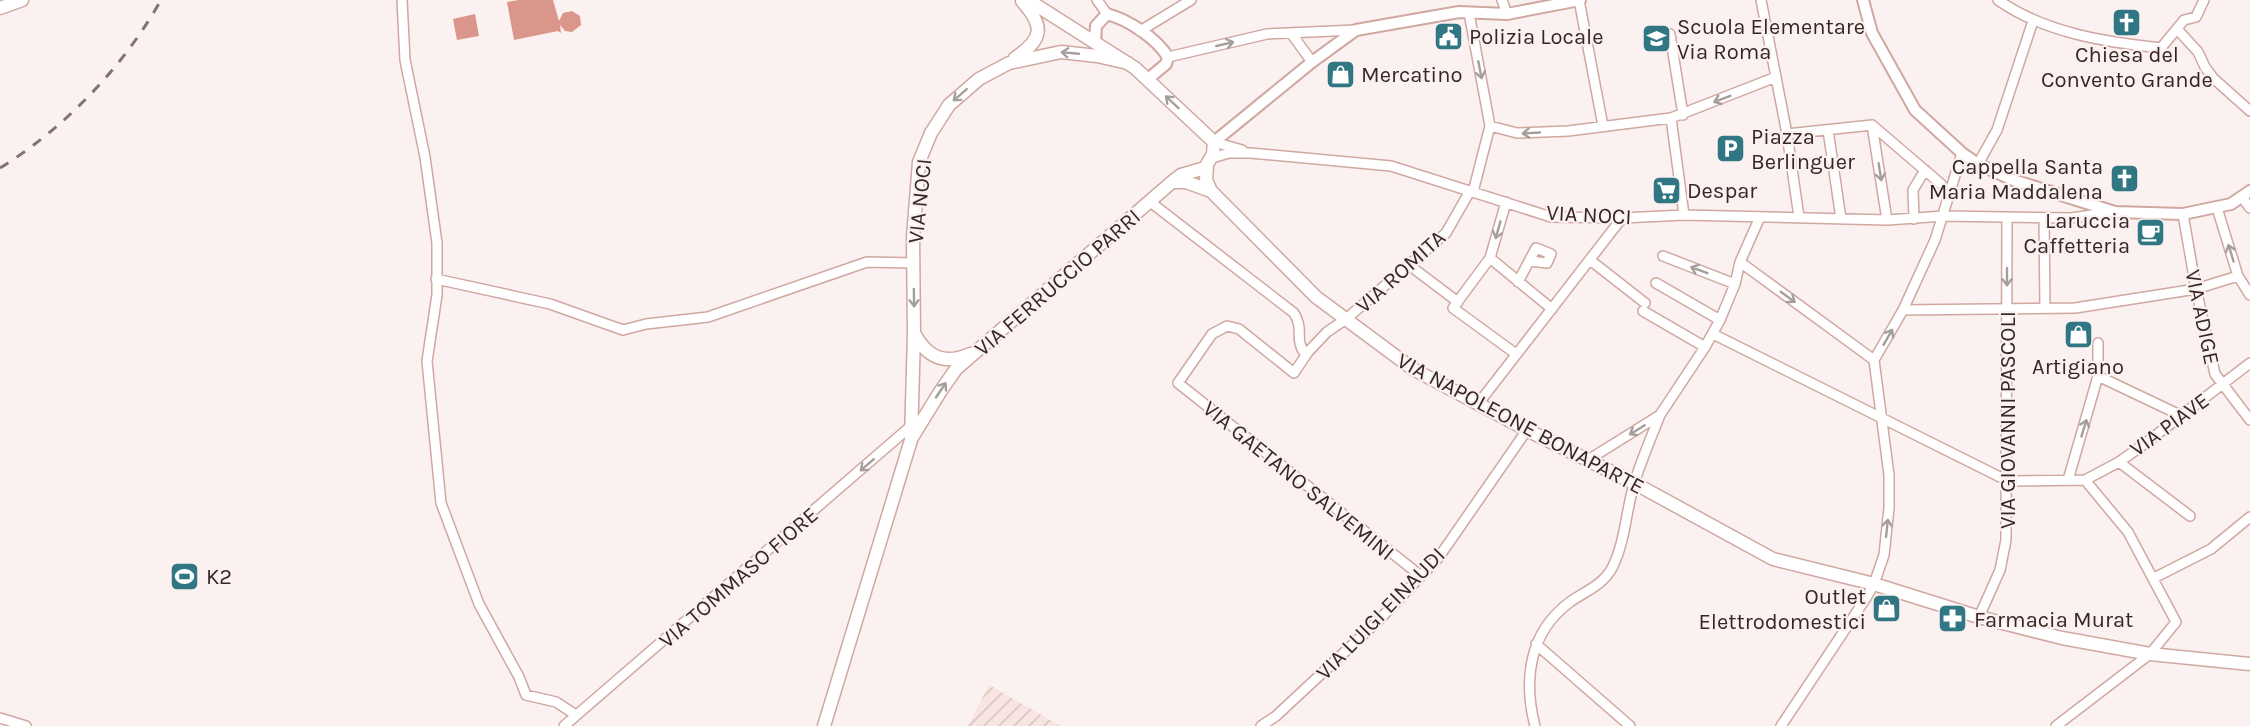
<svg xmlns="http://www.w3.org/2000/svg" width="2250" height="726" viewBox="0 0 2250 726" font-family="Karla,sans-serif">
<defs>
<pattern id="industrial-furrows" width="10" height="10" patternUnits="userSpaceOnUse" patternTransform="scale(1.5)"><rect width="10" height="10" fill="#f8e4e0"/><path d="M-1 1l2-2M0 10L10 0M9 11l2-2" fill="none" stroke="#d5c4c0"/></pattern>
</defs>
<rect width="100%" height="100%" fill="#faf1f0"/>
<path fill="url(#industrial-furrows)" d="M989,685l72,41h-93z"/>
<path fill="#da968a" d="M519,0h34l6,21 4,-8 9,-2 8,5 1,9 -9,7 -7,-1 -5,-6 1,8 -3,-2 -44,9 -7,-38z
M475,14l4,22 -22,4 -4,-21z"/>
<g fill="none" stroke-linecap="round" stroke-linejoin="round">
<defs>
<path id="minor" d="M402,0l3,60 20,97 12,86v52l-10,66 14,142 38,101 40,73 7,18 30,7 20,13
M1097,0l10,14
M1502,0l5,14
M1579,0l24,126
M1761,0l26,134 12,83
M1998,0c47,33 107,42 163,48l23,-28 12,-3 8,-17
M1469,13l21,113 -17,66
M2177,29l21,23 7,15 8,11 37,33
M1140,31l51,-31
M1291,33l21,29
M1670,34l13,81
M1168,57l99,-23 89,-4
M1671,118l13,97
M1872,125l15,95
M1872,125l69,59
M1490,126l27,7 51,-2 103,-13 105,-41
M1828,130l13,89
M1787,134l85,-9
M1214,142l28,8
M1212,158l17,-5h21l141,13 160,51 71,1 62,-3 203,5 57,-4 127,2 41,-6
M1978,164l19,-34 36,-109
M2242,197l8,11
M1149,201l145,112c11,18 -1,26 12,42
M1506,202l-16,56 -37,50 63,46
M2217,208l21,68 12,19
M2183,214l13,75 19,85 35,46
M1914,219l-1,-29 12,-20
M2044,219l1,89
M1663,256l72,28
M1490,258l62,51
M1590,260l55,43
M1740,262l134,98
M1409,265l49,37
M436,279l114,25 73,26 23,-6 62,-7 159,-55 47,1
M1518,282l18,-34 15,6 -4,9 -17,-2
M1656,283l64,37
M1903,310l172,-2 121,-19 42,-13
M1643,311l62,36
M1713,334l295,147 77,-1 34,-18 24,-17 107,-82
M2098,376l82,39
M1478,404l144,-186
M1660,415l45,-68 15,-27 15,-36 5,-22 20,-45
M2119,462l71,54
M2068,480l30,-104v-33
M1421,576l-243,-193 34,-49 15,-8 12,3 55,44 14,-21 19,-20 19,-13 100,-86 24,-42
M2154,578l57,-29 39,-32
M1979,617l21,-47 6,-30 1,-322
M1536,644l94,82
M0,718l26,8
M564,726l347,-300
M1261,726l15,-10 103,-96 60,-63 88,-127
M1535,726c-12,-46 -6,-94 35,-124 14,-10 33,-17 42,-34 13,-25 14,-57 22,-84 7,-23 17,-46 26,-69l-72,45
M1781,726l85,-128 8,-14 10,-29 5,-47v-33l-15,-115 29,-50 32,-70 27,-87
M2056,726l94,-72 26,-32 -48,-90 -43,-52"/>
<path id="tertiary" d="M1863,0l9,33 43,77 47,43 16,11 35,16 102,32 68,2 48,-10 19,-13
M1095,43l1,-17 11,-12c22,6 49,24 61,43l-2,7 -18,15
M1214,142l98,-80 44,-32 103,-18 48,2 73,-14"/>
<path id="secondary" d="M0,8l22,-8
M1015,58c28,-19 30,-31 7,-57
M1207,166l-1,14 5,11 105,106 97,72 114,61 107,53 139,76 101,25 105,33 83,21 88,16 100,10
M1173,182h13l25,9
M915,335c13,23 30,30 55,19
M911,439l29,-47 16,-23 216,-187 9,-7 24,-7 8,-14 1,-12 -79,-74 -107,-68
M824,726l87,-286 3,-106 -1,-97 6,-75 12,-29 18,-28 30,-26 30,-16 52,-11 36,4 31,7"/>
</defs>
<use href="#minor" stroke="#d0a8a0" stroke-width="12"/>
<use href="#tertiary" stroke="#d0a8a0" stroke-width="14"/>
<use href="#secondary" stroke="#d0a8a0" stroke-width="15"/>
<use href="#minor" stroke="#fff" stroke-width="9"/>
<use href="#tertiary" stroke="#fff" stroke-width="10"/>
<use href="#secondary" stroke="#fff" stroke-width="12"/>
<path stroke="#807371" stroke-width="3" stroke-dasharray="10 10" stroke-linecap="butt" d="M0,168c65,-40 124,-102 161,-168"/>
</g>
<defs><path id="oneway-shaft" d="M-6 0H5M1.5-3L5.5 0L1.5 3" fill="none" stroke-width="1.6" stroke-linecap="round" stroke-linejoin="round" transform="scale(1.5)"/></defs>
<g stroke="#a59e9c">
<use href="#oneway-shaft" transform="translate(1225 44) rotate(-13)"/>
<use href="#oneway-shaft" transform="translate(1070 53) rotate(-175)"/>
<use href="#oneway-shaft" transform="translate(1480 70) rotate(79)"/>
<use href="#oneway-shaft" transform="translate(960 95) rotate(139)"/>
<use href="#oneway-shaft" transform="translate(1722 99) rotate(159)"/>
<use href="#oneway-shaft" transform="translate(1172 102) rotate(-137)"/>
<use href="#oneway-shaft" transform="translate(1531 133) rotate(177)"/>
<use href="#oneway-shaft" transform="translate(1880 172) rotate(81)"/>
<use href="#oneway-shaft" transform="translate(1498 230) rotate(106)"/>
<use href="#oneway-shaft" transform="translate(2231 253) rotate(-107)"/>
<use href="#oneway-shaft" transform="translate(1699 270) rotate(-159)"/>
<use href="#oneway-shaft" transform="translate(2007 277) rotate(90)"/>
<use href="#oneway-shaft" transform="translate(1788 297) rotate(36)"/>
<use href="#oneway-shaft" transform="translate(914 298) rotate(89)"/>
<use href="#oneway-shaft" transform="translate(1888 337) rotate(-60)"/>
<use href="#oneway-shaft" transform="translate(941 390) rotate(-56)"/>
<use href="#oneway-shaft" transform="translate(2084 428) rotate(-73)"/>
<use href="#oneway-shaft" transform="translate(1637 430) rotate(148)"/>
<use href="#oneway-shaft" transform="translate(867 465) rotate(139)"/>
<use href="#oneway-shaft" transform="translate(1887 528) rotate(-84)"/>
</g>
<defs>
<symbol id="church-square" viewBox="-11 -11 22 22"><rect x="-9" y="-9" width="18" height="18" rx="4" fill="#307683" stroke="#faf1f0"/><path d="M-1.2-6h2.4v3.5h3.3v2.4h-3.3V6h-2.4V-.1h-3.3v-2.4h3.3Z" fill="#fff"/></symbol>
<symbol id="civic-square" viewBox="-11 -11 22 22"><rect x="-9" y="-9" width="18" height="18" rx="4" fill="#307683" stroke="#faf1f0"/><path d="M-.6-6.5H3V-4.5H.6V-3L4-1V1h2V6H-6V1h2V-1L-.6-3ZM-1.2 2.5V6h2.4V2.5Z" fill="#fff"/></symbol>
<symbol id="school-square" viewBox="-11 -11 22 22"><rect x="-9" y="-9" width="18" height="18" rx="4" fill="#307683" stroke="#faf1f0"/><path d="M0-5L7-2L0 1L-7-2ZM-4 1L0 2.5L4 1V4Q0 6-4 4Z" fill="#fff"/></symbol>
<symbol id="shop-square" viewBox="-11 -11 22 22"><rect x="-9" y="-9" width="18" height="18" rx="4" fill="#307683" stroke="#faf1f0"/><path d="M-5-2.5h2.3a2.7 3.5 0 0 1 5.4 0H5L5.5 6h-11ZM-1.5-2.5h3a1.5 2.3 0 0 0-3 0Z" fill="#fff"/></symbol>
<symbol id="parking-square" viewBox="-11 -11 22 22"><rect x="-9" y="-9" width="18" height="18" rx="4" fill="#307683" stroke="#faf1f0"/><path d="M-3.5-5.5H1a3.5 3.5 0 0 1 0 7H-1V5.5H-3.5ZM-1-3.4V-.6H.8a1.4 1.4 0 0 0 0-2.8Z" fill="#fff"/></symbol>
<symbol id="supermarket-square" viewBox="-11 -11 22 22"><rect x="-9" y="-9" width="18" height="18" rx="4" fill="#307683" stroke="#faf1f0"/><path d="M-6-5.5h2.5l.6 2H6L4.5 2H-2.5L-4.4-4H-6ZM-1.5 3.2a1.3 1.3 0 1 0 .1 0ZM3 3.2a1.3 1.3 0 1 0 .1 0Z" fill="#fff"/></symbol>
<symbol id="cafe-square" viewBox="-11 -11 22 22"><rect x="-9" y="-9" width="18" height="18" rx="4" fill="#307683" stroke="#faf1f0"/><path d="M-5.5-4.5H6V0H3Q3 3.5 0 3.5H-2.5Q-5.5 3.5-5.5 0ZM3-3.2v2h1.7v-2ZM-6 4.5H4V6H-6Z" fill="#fff"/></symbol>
<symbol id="stadium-square" viewBox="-11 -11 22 22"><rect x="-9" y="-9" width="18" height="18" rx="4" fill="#307683" stroke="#faf1f0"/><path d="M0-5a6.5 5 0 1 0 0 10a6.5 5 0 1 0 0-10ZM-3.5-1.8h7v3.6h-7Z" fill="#fff"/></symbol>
<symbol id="pharmacy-square" viewBox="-11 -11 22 22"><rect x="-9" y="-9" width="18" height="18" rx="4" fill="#307683" stroke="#faf1f0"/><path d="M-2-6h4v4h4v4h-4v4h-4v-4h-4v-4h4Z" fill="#fff"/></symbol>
</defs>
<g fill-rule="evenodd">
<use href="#church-square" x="2110" y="6" width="33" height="33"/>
<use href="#civic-square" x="1432" y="20" width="33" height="33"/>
<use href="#school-square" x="1640" y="22" width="33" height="33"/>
<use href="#shop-square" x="1324" y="58" width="33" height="33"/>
<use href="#parking-square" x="1714" y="132" width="33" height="33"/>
<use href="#church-square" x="2108" y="162" width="33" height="33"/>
<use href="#supermarket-square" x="1650" y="174" width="33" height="33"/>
<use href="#cafe-square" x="2134" y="216" width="33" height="33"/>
<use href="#shop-square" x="2062" y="318" width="33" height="33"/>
<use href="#stadium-square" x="168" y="560" width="33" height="33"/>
<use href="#shop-square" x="1870" y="592" width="33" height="33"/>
<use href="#pharmacy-square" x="1936" y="602" width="33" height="33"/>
</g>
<g text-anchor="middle" stroke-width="4.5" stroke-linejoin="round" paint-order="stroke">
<g font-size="22" fill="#372724" stroke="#faf1f0" text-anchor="start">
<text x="1677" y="34">Scuola Elementare<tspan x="1677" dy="25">Via Roma</tspan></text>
<text x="1469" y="44">Polizia Locale</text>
<text x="2127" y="62" text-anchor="middle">Chiesa del<tspan x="2127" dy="25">Convento Grande</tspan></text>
<text x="1361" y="82">Mercatino</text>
<text x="1751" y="144">Piazza<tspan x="1751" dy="25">Berlinguer</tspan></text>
<text x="2103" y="174" text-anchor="end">Cappella Santa<tspan x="2103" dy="25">Maria Maddalena</tspan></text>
<text x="1687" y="198">Despar</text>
<text x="2130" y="228" text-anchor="end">Laruccia<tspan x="2130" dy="25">Caffetteria</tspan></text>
<text x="2078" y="374" text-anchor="middle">Artigiano</text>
<text x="206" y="584">K2</text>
<text x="1866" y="604" text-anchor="end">Outlet<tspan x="1866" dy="25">Elettrodomestici</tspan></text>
<text x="1974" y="627">Farmacia Murat</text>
</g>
<g font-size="22" fill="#372724" stroke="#faf1f0">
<text transform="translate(919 201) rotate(-84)" y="8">VIA NOCI</text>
<text transform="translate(1589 214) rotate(3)" y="8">VIA NOCI</text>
<text transform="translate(1400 271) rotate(-42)" y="8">VIA ROMITA</text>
<text transform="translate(1057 282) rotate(-41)" y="8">VIA FERRUCCIO PARRI</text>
<text transform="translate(2203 317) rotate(78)" y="8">VIA ADIGE</text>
<text transform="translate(2007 420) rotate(-90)" y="8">VIA GIOVANNI PASCOLI</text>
<text transform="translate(1521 423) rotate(28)" y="8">VIA NAPOLEONE BONAPARTE</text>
<text transform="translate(2169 424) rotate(-36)" y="8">VIA PIAVE</text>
<text transform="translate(1299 480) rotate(39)" y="8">VIA GAETANO SALVEMINI</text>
<text transform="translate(738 577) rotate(-41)" y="8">VIA TOMMASO FIORE</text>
<text transform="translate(1380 613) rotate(-46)" y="8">VIA LUIGI EINAUDI</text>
</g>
</g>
</svg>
